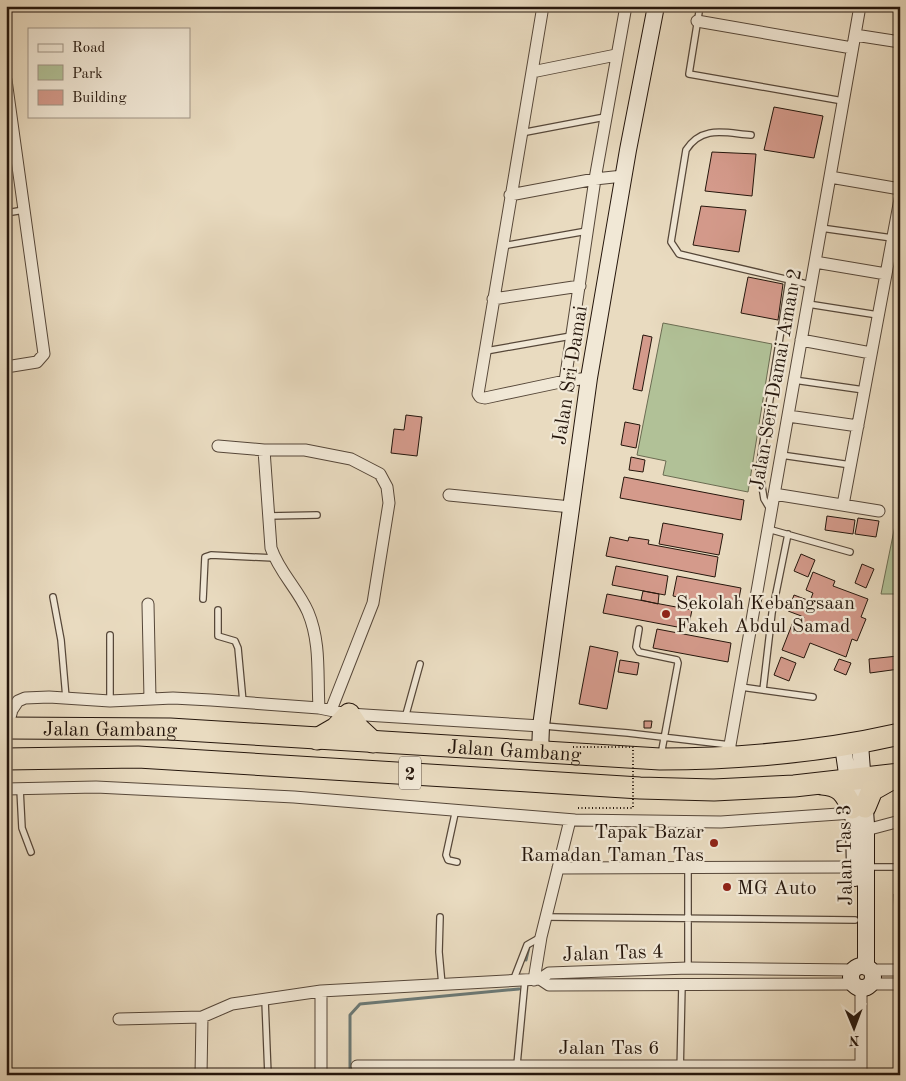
<svg xmlns="http://www.w3.org/2000/svg" width="906" height="1081" viewBox="0 0 906 1081" font-family="'Old Standard TT',serif">
<rect width="100%" height="100%" fill="#e9dbc0"/>
<filter id="stains"><feTurbulence type="fractalNoise" baseFrequency=".004" numOctaves="4"/><feColorMatrix values="0 0 0 0 .2 0 0 0 0 .09 0 0 0 0 .02 0 0 0 .5 -.17"/></filter>
<radialGradient id="worn" r=".72"><stop offset=".6" stop-color="#630" stop-opacity="0"/><stop offset="1" stop-color="#630" stop-opacity=".3"/></radialGradient>
<path fill="#b1c197" stroke="#6b6c52" d="M663,323l109,21 -24,148 -85,-17 3,-14 -29,-6z
M900,501v93h-19z"/>
<g fill="none" stroke-linecap="round" stroke-linejoin="round">
<path stroke="#6b7874" stroke-width="3" d="M526,960l3,-13
M350,1075v-60l10,-11 159,-15"/>
</g>
<path fill="#d49a8b" stroke="#25160c" d="M774,107l49,9 -9,42 -50,-8z
M712,152l44,2 -4,42 -47,-5z
M701,206l45,4 -7,42 -46,-7z
M748,277l35,7 -5,36 -37,-7z
M643,335l9,2 -10,54 -9,-2z
M406,415l16,2 -5,39 -26,-3 3,-24 10,1z
M625,422l15,3 -4,23 -15,-3z
M631,457l14,3 -2,12 -14,-2z
M624,477l120,23 -3,20 -121,-22z
M827,516l28,4 -2,14 -28,-4z
M858,518l21,3 -3,16 -21,-3z
M663,523l60,11 -4,21 -60,-11z
M610,537l18,4 1,-4 20,3 -1,4 70,13 -3,20 -109,-21z
M801,554l14,6 -7,17 -14,-6z
M862,564l12,5 -8,19 -11,-5z
M616,566l52,10 -3,19 -53,-10z
M813,572l22,9 -2,5 35,13 -7,18 5,2 -9,22 -5,-2 -6,18 -36,-14 -6,15 -22,-8 11,-28 8,3 3,-8 -16,-6 6,-16 16,6 3,-8 -7,-3z
M677,576l64,12 -4,21 -64,-13z
M643,591l16,3 -1,10 -17,-4z
M607,594l85,16 -4,19 -85,-16z
M657,629l74,14 -3,19 -75,-14z
M590,646l28,6 -11,57 -28,-5z
M897,651h3v25l-1,-7 -29,4 -1,-14 29,-3z
M781,657l15,6 -7,18 -15,-6z
M839,659l12,4 -5,12 -12,-5z
M620,660l19,3 -2,12 -19,-3z
M644,721h8l-1,7h-7z
M894,894h6v24h-5z"/>
<g fill="none" stroke-linecap="round" stroke-linejoin="round">
<defs>
<path id="lane" d="M700,6l-11,68 154,27
M521,133l84,-16
M751,135c-26,-2 -49,-10 -65,15l-15,92 8,12 132,31
M6,213l18,-3
M821,228l71,10
M502,246l85,-15
M808,304l70,11
M486,351l85,-15
M794,380l70,10
M781,455l70,10
M770,509l-6,-10 -5,-31 30,-188
M268,516l49,-1
M768,529l82,23
M53,597l8,43 5,58
M203,599l2,-42 6,-2 63,3
M218,610v26l17,5 3,7 5,54
M639,629l-3,18 3,5 38,8 1,3 -17,92
M741,687l72,10
M763,690l9,-77 16,-79
M110,701v-66
M405,718l15,-54
M544,726l84,7 102,12
M20,789l2,39 9,24
M456,809l-10,46 2,5 9,2
M868,867h32
M440,917l-1,35 3,33
M546,917l309,3
M688,968v-99
M513,981l14,-36 14,-8
M265,1000l3,75
M516,1075l9,-95
M680,1075l2,-91"/>
<path id="street" d="M543,6l-65,388 2,3 5,1 80,-17 24,-3
M697,21l155,27
M855,35l45,7
M532,72l84,-17
M6,80l38,274 -7,8 -31,5
M830,177l70,12
M510,195l85,-16 28,-3
M815,262l71,12
M493,299l87,-13
M801,340l70,13
M565,381l30,-202 31,-173
M788,416l70,10
M218,446l46,4h41l46,9 29,15 7,13 2,16 -16,100 -42,107
M264,450l7,98c8,24 27,41 37,64 13,31 9,63 11,96
M774,494l105,17
M449,495l122,12
M843,505l57,-306
M148,604l2,95
M7,728l5,-18 6,-9 7,-3 24,-1 61,4 63,-3 38,2 108,8 30,6 192,12
M731,758l-1,-13 130,-739
M6,789l90,-2 198,10 281,23 146,2 132,-9
M866,830l34,-9
M558,868l297,-1
M871,970h29
M540,979l9,-6 139,-5 165,2
M540,979l9,6 304,-1
M534,980l7,-43 29,-117
M871,984h29
M861,988v87
M321,991v84
M119,1019l83,-2 30,-13 89,-13 219,-12
M357,1066h504
M201,1075l1,-58"/>
<path id="secondary" d="M860,744l6,80v143
M843,746l11,76 1,56
M540,753l1,-27 48,-348 39,-228 28,-144
M851 977a11 11 0 1 1 22 0a11 11 0 1 1-22 0Z"/>
<g id="highway">
<path id="s1" d="M6,728l164,1 490,30c80,0 161,-7 240,-25"/>
<path d="M317,739l19,-11 13,-14 10,15 14,13"/>
<path d="M6,759l132,-2 502,31 74,2 80,-4 106,-12"/>
<path d="M822,784c18,1 23,9 30,24"/>
<path d="M865,807l7,-17 23,-13"/>
</g>
</defs>
<use href="#lane" stroke="#564739" stroke-width="8"/>
<use href="#street" stroke="#564739" stroke-width="13"/>
<use href="#secondary" stroke="#25160c" stroke-width="18"/>
<use href="#highway" stroke="#25160c" stroke-width="23"/>
<use href="#lane" stroke="#f1e8d6" stroke-width="5.5"/>
<use href="#street" stroke="#f1e8d6" stroke-width="11"/>
<use href="#secondary" stroke="#f1e8d6" stroke-width="16"/>
<use href="#highway" stroke="#e9dbc0" stroke-width="21"/>
<path stroke="#25160c" stroke-width="2" stroke-dasharray="1 2.5" stroke-linecap="butt" d="M573,747h60v61h-57"/>
</g>
<g fill="#8f2418" stroke="#f1e8d6" stroke-width="2">
<circle cx="666" cy="614" r="5"/>
<circle cx="714" cy="843" r="5"/>
<circle cx="727" cy="887" r="5"/>
</g>
<g text-anchor="middle" stroke-width="4.5" stroke-linejoin="round" paint-order="stroke">
<rect fill="#f1e8d6" stroke="#625549" stroke-width="1" x="399" y="756.5" width="22" height="33" rx="4"/>
<g font-size="19" font-weight="bold" fill="#25160c">
<text x="410" y="780">2</text>
</g>
<g font-size="20" fill="#25160c" stroke="#f1e8d6">
<text transform="translate(569 375) rotate(-81)" y="7">Jalan Sri Damai</text>
<text transform="translate(775 379) rotate(-80)" y="7">Jalan Seri Damai Aman 2</text>
<text dy="7" stroke="none"><textPath href="#s1" startOffset="104">Jalan Gambang</textPath></text>
<text dy="7" stroke="none"><textPath href="#s1" startOffset="509">Jalan Gambang</textPath></text>
<text transform="translate(844 855) rotate(-91)" y="7">Jalan Tas 3</text>
<text transform="translate(613 952) rotate(-2)" y="7">Jalan Tas 4</text>
<text x="609" y="1054">Jalan Tas 6</text>
</g>
<g font-size="20" fill="#25160c" stroke="#f1e8d6" text-anchor="start">
<text x="676" y="609">Sekolah Kebangsaan<tspan x="676" dy="23">Fakeh Abdul Samad</tspan></text>
<text x="704" y="838" text-anchor="end">Tapak Bazar<tspan x="704" dy="23">Ramadan Taman Tas</tspan></text>
<text x="737" y="894">MG Auto</text>
</g>
</g>
<rect width="906" height="1081" fill="none" stroke="#e9dbc0" stroke-width="25"/>
<rect x="8" y="8" width="891" height="1066" fill="none" stroke="#25160c" stroke-width="2.5"/>
<rect x="12" y="12" width="881" height="1056" fill="none" stroke="#25160c"/>
<rect x="28" y="28" width="162" height="90" fill="#f1e8d6" stroke="#9f9485"/>
<rect x="38" y="44" width="25" height="8" fill="#f1e8d6" stroke="#9f9485"/>
<text x="72" y="52" font-size="15" fill="#25160c">Road</text>
<rect x="38" y="65" width="25" height="15" fill="#b1c197" stroke="#9f9485"/>
<text x="72" y="78" font-size="15" fill="#25160c">Park</text>
<rect x="38" y="90" width="25" height="15" fill="#d49a8b" stroke="#9f9485"/>
<text x="72" y="102" font-size="15" fill="#25160c">Building</text>
<g transform="translate(854 1028) rotate(179)" stroke="#f1e8d6" stroke-width="4" paint-order="stroke">
<path d="M0-4L9 19L0 12L-9 19Z" fill="#25160c"/>
<text y="-8" font-size="14" font-weight="bold" text-anchor="middle" fill="#25160c">N</text>
</g>
<rect width="100%" height="100%" filter="url(#stains)"/>
<rect width="100%" height="100%" fill="url(#worn)"/>
</svg>
